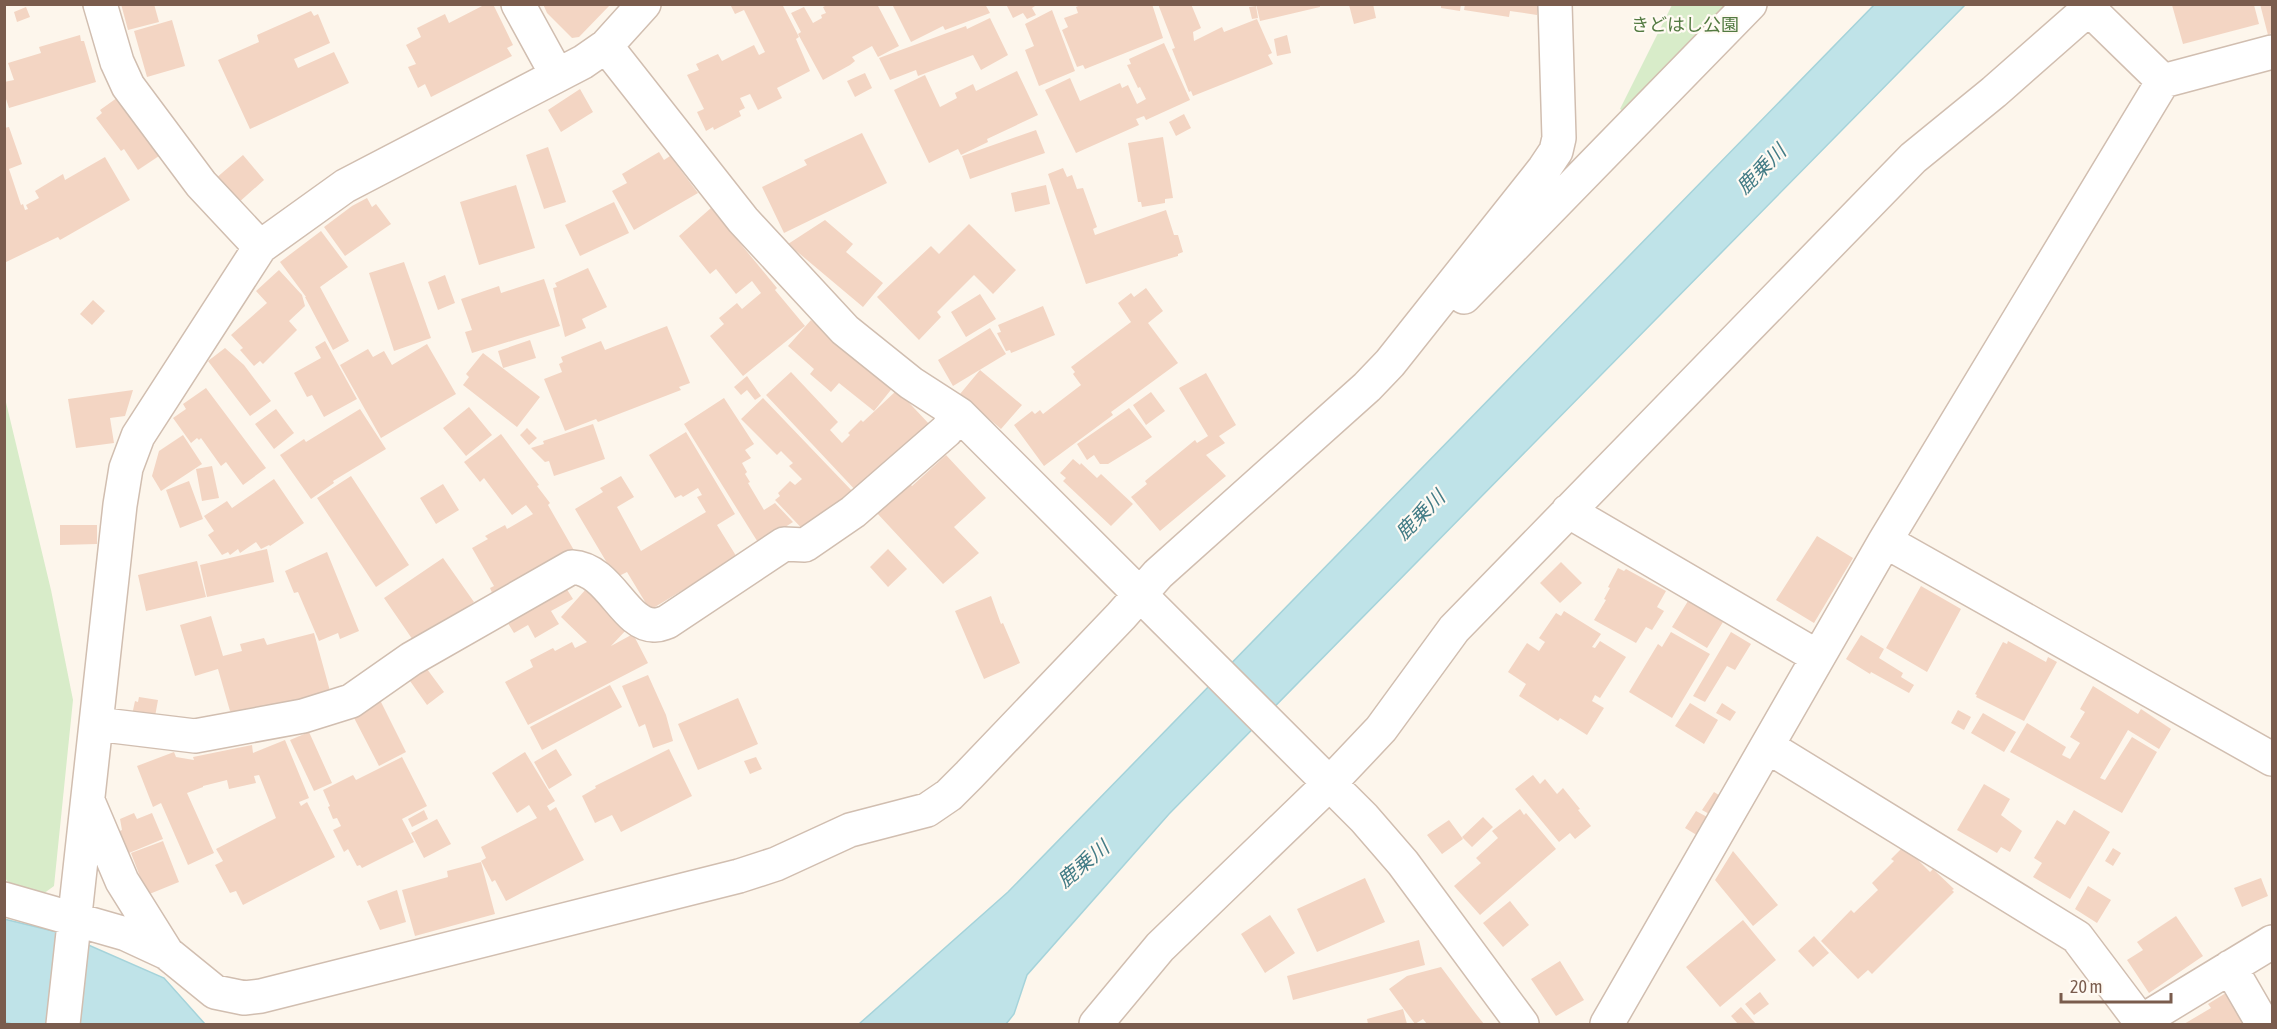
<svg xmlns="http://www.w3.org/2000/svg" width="2277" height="1029" viewBox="0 0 2277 1029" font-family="'Asap Condensed','Noto Sans JP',sans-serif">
<rect width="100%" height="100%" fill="#fdf6ec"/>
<path fill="#d8ecc9" d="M1672,5h61l-105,109 -8,-5z
M4,394l47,196 22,110 -19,186 -11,8 -33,-9 -5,-7z"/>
<path fill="#bfe3e8" stroke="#a5d3da" stroke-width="1.5" d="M1874,5h91l-796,809 -142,161 -13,39 -8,10h-147l149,-132z
M4,919l57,14 103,45 41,46h-193l-7,-2z"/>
<path fill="#f3d5c3" d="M121,4h33l5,18 -31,8z
M486,4h7l20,41 -6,3 5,8 -81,41 -6,-13 -7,4 -10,-21 8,-3 -10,-19 15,-8 -4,-9 28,-14 4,9z
M543,4h68l-32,33 -7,1 -25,-25z
M730,4h52l17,33 -3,2 14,32 -33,17 5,10 -24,12 -8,-16 -10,4 5,10 -6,3 2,5 -27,14 -1,-3 -7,4 -9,-19 7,-3 -17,-34 12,-5 -3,-6 22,-10 4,7 32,-16 5,10 6,-3 -21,-42 -9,4z
M829,4h48l22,42 -21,11 -6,-11 -20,11 3,4 -5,4 -27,15 -25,-46 3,-2 -10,-19 13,-6 9,16 9,-5 -1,-3 5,-2 -3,-6z
M892,4h93l5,9 -45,17 -2,-4 -32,16z
M1006,4h32l-6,4 4,7 -9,4 -4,-6 -10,5z
M1083,4h69l11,34 -78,31 -2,-4 -6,2 -15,-37 6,-3 -4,-9 14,-5 -2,-6z
M1158,4h33l10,24 -8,4 1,9 28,-14 2,5 33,-13 15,34 -4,2 5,9 -80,32 -2,-5 -2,1 -17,-43 3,-1z
M1256,4h64v3l-60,14z
M1373,4l3,14 -22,6 -5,-19z
M1441,4h20l-1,7 -19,-3z
M1465,4h74l-2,11 -27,-4 -1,6 -45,-7z
M2260,4h12v29l-4,2z
M2172,5h82l5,19 -76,20z
M1256,6l2,12 -6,1 -3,-12z
M26,7l4,10 -13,5 -3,-10z
M1052,10l23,61 -36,15 -14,-36 9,-4 -9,-22z
M311,11l3,5 4,-2 12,29 -36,16 4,9 36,-16 15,31 -99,46 -32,-69 41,-18 -2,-7z
M990,18l18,37 -27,15 -8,-15 -55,21 -2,-6 -26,10 -11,-22 87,-32 1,3z
M172,20l13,46 -38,11 -13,-46z
M80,35l1,6h3l12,41 -87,26 -5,-15v-11l10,-2 -6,-17 33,-10 -2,-6z
M1287,35l4,18 -14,3 -3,-17z
M1164,43l26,57 -44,20 -2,-4 -8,3 3,6 -63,28 -31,-63 25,-12 10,23 40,-18 2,5 6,-3 9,19 9,-5 -6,-12 -2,1 -11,-23 4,-1 -2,-5z
M1017,71l21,44 -51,24 1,3 -27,13 -3,-6 -29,14 -35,-73 31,-15 15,32 17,-9 -2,-5 18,-9 3,7z
M865,73l7,15 -17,9 -8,-16z
M580,89l13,23 -32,20 -13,-22z
M121,95l41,59 -24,16 -14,-21 -3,2 -25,-33 6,-5 -2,-3z
M1184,114l7,14 -15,8 -7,-14z
M9,127l13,37 -13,5 12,36 2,-1 2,6 3,-1 -2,-4 13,-7 -4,-7 28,-17 2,6 40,-23 25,43 -70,40 -2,-3 -54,26v-135z
M1036,130l9,23 -75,26 -8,-23z
M862,133l25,50 -103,50 -22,-46 45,-22 -3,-5z
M1163,137l10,61 -8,1v4l-23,4 -1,-5h-3l-10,-59z
M548,147l18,55 -22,7 -18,-54z
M659,152l5,8 6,-4 28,37 -64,37 -22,-39 15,-8 -5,-9z
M243,155l21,25 -27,24 -22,-25z
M1063,168l4,9 5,-2 5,14 6,-1 14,39 -4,2 2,6 71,-25 8,25h4l5,17 -5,2v2l-92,28 -38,-110z
M516,185l19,63 -56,17 -19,-63z
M1046,185l4,19 -35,8 -4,-19z
M367,198l5,9 4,-3 15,20 -46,32 -21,-29 28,-21z
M614,202l15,31 -49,23 -15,-31z
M711,208l66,80 -2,2 30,36 -62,50 -33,-40 14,-12 -5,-6 18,-15 5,6 19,-16 -9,-12 -16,13 -20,-25 -6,5 -31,-38z
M825,220l28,24 -7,8 37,31 -20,24 -75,-63z
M969,224l47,46 -23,24 -19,-19 -37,37 4,5 -22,23 -42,-43 54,-51 8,8z
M321,231l27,36 -28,20 29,54 -16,9 -28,-53h1l-26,-35z
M404,262l27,76 -37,13 -25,-78z
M588,268l19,39 -25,12 4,9 -21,9 -12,-49 4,-1 -2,-4z
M279,270l23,25 3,11 -16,15 8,9 -34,34 -3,-3 -6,5 -14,-16 3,-2 -12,-13 36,-32 -11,-12z
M445,275l10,28 -17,7 -10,-28z
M544,279l16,47 -88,27 -7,-21 7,-2 -11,-31 38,-13 2,7z
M1146,288l17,23 -15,12 30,40 -67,49 2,3 -69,51 -30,-41 18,-14 3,3 5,-4 3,4 38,-29 -8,-11 2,-2 -4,-5 60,-45 -13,-19 13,-10 3,4z
M980,294l16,25 -30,18 -15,-25z
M93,300l12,11 -13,14 -12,-11z
M1043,306l12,29 -44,18 -1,-3 -4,1 -9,-18 4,-1 -3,-7z
M811,320l83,66 -20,25 -35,-28 -8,9 -21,-18 4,-5 -26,-23z
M667,326l23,57 -11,4 2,3 -83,32 -2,-3 -31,12 -21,-52 18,-7 -3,-8 4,-2 -2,-5 40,-16 4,9z
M990,328l16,26 -53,32 -15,-26z
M530,340l6,18 -33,10 -5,-17z
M325,341l32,58 -33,18 -12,-22 -5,2 -13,-24 27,-15 -6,-11z
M427,344l29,50 -75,44 -41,-73 28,-16 5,8 11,-6 8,14z
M225,348l19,17 27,36 -21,15 -42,-55z
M483,353l57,44 -23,30 -54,-42 6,-8 -3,-3z
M980,370l42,35 -21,24 -41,-35z
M791,372l47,50 -8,8 12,13 8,-8 -2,-2 13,-13 2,2 34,-32 34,36 -72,68 -93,-99z
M1206,373l30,52 -17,11 6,7 -19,12 20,21 -66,55 -29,-34 16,-13 -2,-3 50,-41 2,3 11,-7 -29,-48z
M747,376l14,20 -6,4 -8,-10 -6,5 -7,-8z
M206,388l60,80 -23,17 -17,-23 -5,4 -20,-28 -2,2 -2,-2 -6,5 -18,-25 13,-9 -3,-5z
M133,390l-8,26 -15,2 4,25 -38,5 -8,-49z
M1151,392l14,19 -19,14 -13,-20z
M724,398l30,46 -9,6 6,8 -9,5 5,9 -2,2 5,8 -2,1 16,27 11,-7 18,19 -34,22 -75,-120z
M763,398l91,95 -45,43 -34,-36 5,-4 -2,-3 12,-12 5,4 7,-6 -13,-13 4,-3 -12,-12 -4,4 -36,-36z
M469,407l23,28 -26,21 -23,-28z
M1129,408l23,29 -44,27h-8l-6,-9 -7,5 -10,-16z
M276,409l18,24 -20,16 -19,-25z
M360,409l26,40 -53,32 1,2 -23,16 -31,-44 24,-16 2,3z
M593,424l12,35 -51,17 -5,-15 -4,1 -14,-14 13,-4 -1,-3z
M527,428l10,10 -8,7 -9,-10z
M686,432l49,82 -18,11 21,34 -32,28 -5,-8 -51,31 -23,-38 -10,5 -7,-9 -35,-59 28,-17 -3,-4 21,-12 13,21 -17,10 24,44 65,-39 -9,-15 5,-2 -4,-7 -15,9 -2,-2 -6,3 -26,-43z
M501,434l38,51 -2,1 13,17 -2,2 27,47 -82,43 -3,-7 4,-2 -22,-38 16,-9 -3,-3 20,-11 2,4 26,-15 -7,-9 -14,10 -28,-37 -4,4 -16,-20z
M183,435l19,29 -41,27 -9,-15 7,-25z
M946,455l40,43 -32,29 25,26 -36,31 -67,-72 32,-30 4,4z
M1073,459l7,6 1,-2 16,15 4,-4 32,30 -22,22 -48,-45 3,-3 -6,-5z
M212,466l7,32 -17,3 -6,-32z
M351,476l58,89 -33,22 -59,-89z
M274,479l30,44 -34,23 -1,-1 -8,4 -5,-7 -16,11 -2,-4 -8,6 -2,-3 -6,3 -14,-20 6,-4 -10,-15 23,-15 5,7z
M189,481l14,38 -23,9 -14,-38z
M443,484l16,26 -23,14 -16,-26z
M60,525h37v19l-37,1z
M1817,536l36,22 -39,65 -38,-23z
M267,549l7,33 -67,15 -7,-32z
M888,549l19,20 -19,18 -18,-20z
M327,552l32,79 -19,8 -2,-6 -19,8 -21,-49 -4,1 -9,-22z
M443,558l31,44 -59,41 -31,-45z
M197,561l9,36 -60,14 -8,-36z
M1561,562l21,21 -22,20 -20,-20z
M1618,568l6,3 2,-2 40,22 -9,16 7,4 -12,19 -6,-3 -10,16 -42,-23 12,-20 -2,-1 6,-11 -2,-1z
M1921,586l40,23 -34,63 -41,-24z
M566,588l7,11 -22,12 8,13 -24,14 -7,-13 -14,8 -11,-18z
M587,588l40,41 -16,17 22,-12 15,29 -120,62 -23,-43 28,-15 -3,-7 23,-12 2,3 17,-9 3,6 12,-6 -26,-25z
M991,596l10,28 2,-1 17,40 -36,16 -29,-68z
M1688,601l35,21 -16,26 -35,-21z
M1564,611l37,23 -9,13 3,1 5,-7 26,16 -26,41 -5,-3 -3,6 12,7 -17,27 -27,-17 -2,3 -39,-25 7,-12 -18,-12 19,-29 12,8 6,-9 -6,-4 17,-25 5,3z
M211,616l12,40 19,-5 -2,-7 24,-6 3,7 47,-12 16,58 -95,25 -1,-5h-4l-12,-42 -23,7 -15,-51z
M1671,632l39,22 -38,64 -43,-26 29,-48 4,3z
M1731,632l20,12 -16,26 -8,-4 -22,36 -12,-6z
M1861,635l23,14 -5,9 24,15 -2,4 13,8 -5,8 -38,-21 -1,2 -24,-15z
M2008,641l38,21 2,-5 9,5 -33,59 -48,-24 1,-2 -2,-1 28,-52 4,2z
M427,669l17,23 -17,13 -17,-24z
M648,675l18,40 7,26 -20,7 -8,-24 -6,3 -17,-41z
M610,685l12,22 -80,43 -12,-23z
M2093,686l45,28 3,-5 30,20 -12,20 -31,-19 -28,48 5,2 27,-43 25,15 -35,61 -112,-61 17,-29 39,24 -4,8 8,4 10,-16 -10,-6 15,-25 -5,-3z
M139,697l19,3 -4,22 -22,-7 3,-14 3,1z
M379,698l27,54 -27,14 -28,-54z
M738,698l20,46 -60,26 -20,-46z
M1690,703l28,17 -14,24 -29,-18z
M1722,703l14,9 -6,9 -14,-8z
M1958,710l13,7 -7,13 -13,-7z
M1983,713l33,19 -12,20 -33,-19z
M309,732l23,51 -18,8 -24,-51z
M285,740l24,58 -10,4 2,4 6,-4 28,55 -92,48 -7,-14 -6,2 -15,-28 8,-4 -7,-12 60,-31 -17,-43 -5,1 2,7 -27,6 -2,-9 -24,6v1l-16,6 27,60 -26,12 -27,-62 -8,4 -16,-41 37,-14 2,5 18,3 -1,-3 59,-12 1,8z
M556,749l16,26 -23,14 -15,-27z
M669,749l23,47 -71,36 -9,-17 -17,8 -13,-27 14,-8 -1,-2z
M525,752l30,49 -8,5 3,5 6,-4 28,53 -78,41 -11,-21 -3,2 -11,-21 5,-3 -5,-11 56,-29 -8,-13 -12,8 -25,-40z
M402,757l25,49 -25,13 12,23 -52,26 -2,-3 -3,1 -9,-17 -4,3 -11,-22 8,-4 -4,-8 -4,1 -5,-12 2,-1 -7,-16 30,-15 3,5z
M756,757l6,12 -12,5 -6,-13z
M1533,775l7,9 5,-5 12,15 6,-6 17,21 -2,1 13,16 -16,13 -5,-6 -11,9 -44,-53z
M1984,784l26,15 -9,16 21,16 -12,21 -9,-5 -4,6 -40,-23z
M1714,792l8,5 -11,18 -9,-5z
M1520,809l4,6 2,-2 30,36 -76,66 -26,-29 27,-23 -5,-5 22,-20 -6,-7z
M424,810l4,9 -16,8 -4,-8z
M2074,810l36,22 -40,67 -37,-22 9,-14 -8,-5 23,-38 8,5z
M1696,811l15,8 -11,18 -15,-9z
M134,813l3,6 15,-6 11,26 -34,14 -2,-4 -7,3 -7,-18 9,-4 -2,-11z
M1483,817l10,10 -21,20 -10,-10z
M437,819l14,25 -27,14 -13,-25z
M1449,820l14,19 -21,15 -15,-19z
M163,841l16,41 -32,13 -16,-42z
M1904,846l26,26 3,-3 21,20 -2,1 2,2 -82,82 -4,-4 -10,9 -37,-38 30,-31 3,3 24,-23 -6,-7 22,-22 -3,-2z
M2113,848l8,5 -8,13 -8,-5z
M1733,851l45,54 -25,21 -38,-46z
M481,862l14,52 -80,22 -13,-46 46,-13 -1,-6z
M1365,878l20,44 -68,30 -20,-43z
M2261,878l7,18 -26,11 -8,-19z
M2088,886l23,14 -14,23 -22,-14z
M397,890l9,32 -26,8 -13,-29z
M1510,901l19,24 -26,22 -20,-24z
M1270,915l25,38 -30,20 -24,-39z
M2176,916l27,40 -54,37 -22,-33 16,-10 -6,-8z
M1743,920l33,40 -56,47 -34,-40z
M1814,936l15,17 -16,14 -15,-16z
M1419,940l6,25 -132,35 -6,-24z
M1560,961l24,39 -28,16 -25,-37z
M1441,967l35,47 8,10h-57l-4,-5 -8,5 -26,-35 18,-13z
M2234,988l20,36h-70l27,-16 -3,-4z
M1760,992l9,12 -15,11 -9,-11z
M1741,1007l15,17h-18l-7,-8z
M1403,1009l4,15h-39l-1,-5z"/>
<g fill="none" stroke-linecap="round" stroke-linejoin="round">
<defs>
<path id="minor" d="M100,4l17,58 11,24 73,98 59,63
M518,4l39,71
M2084,4l79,77
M606,46l137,174 102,110 66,53 48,31 405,404 39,45 119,161
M1464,297l286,-293
M1568,511l250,146
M1885,541l387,218
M96,724l99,12 108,-20 48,-15 60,-42 161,-92c38,2 52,58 82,58 4,1 9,-2 13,-3l117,-78 21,1 48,-33 93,-81 13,-17
M1767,746l310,191 64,85
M88,801l34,80 45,72
M4,899l122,35 41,19 48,39 29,6 17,-2 478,-120 37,-12 74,-34 77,-20 22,-15 20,-20 152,-159 37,-42 209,-187 23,-24 154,-194 12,-18 3,-13 -4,-134
M2230,967l33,57
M63,1024l57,-519 6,-37 12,-32 122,-189 85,-61 238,-124 23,-16 38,-42
M1096,1024l64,-77 169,-163 52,-55 73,-100 459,-471 81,-66 100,-88
M1607,1024l278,-483 278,-460 109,-29
M2137,1024l135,-82"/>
</defs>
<use href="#minor" stroke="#d1beb0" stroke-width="36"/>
<use href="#minor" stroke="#fff" stroke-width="33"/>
</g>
<g text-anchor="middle" stroke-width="4.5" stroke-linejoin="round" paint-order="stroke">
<g font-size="18" fill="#537a41" stroke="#fffaf3">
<text x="1685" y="31">きどはし公園</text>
</g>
<g font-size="20" font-style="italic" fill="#437c86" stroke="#fffaf3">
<text transform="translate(1761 169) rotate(-45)" y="7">鹿乗川</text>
<text transform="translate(1420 515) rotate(-45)" y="7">鹿乗川</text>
<text transform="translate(1083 864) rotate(-40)" y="7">鹿乗川</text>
</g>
</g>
<rect width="2277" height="1029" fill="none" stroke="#7a5c4d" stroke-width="12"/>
<path d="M2061 993v9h110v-9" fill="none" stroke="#7a5c4d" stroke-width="3"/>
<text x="2070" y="993" font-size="18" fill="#7a5c4d" stroke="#fffaf3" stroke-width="4.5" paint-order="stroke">20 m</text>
</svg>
